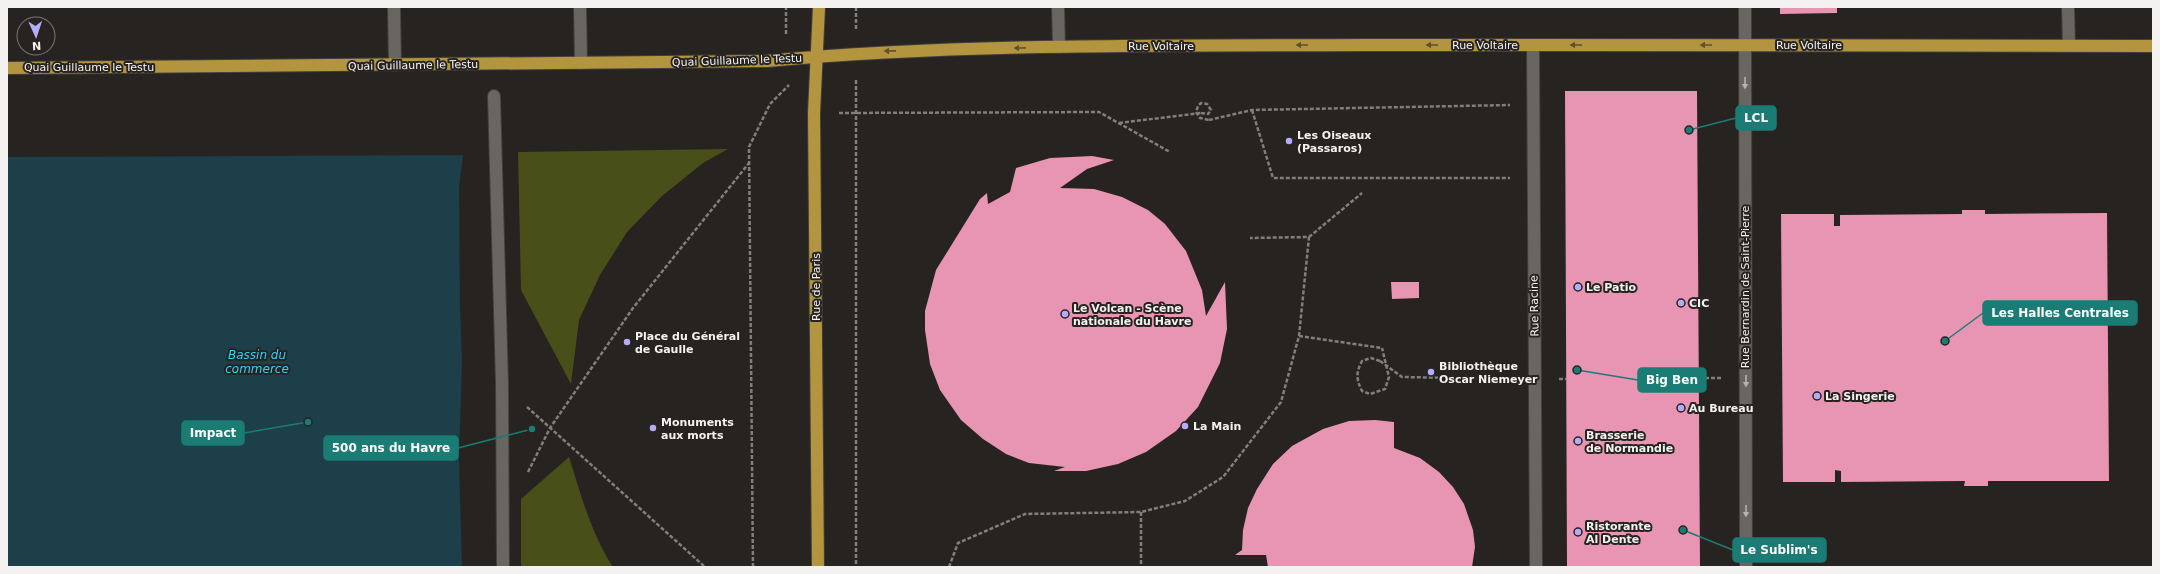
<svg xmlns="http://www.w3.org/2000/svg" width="2160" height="574" viewBox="0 0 2160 574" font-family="'DejaVu Sans',sans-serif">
<rect width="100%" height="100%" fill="#262321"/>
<path fill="#494f19" d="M728,149l-25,14 -41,33 -35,36 -27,43 -21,45 -8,64 -50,-94 -3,-138z
M569,457c12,38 22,76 44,110h-92v-68z"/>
<path fill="#1d3f49" d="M463,155l-4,32 1,120 2,54 -3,99 3,107h-455v-410z"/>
<path fill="#e894b3" d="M1780,7h57v6l-57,1z
M1565,91h132l3,476h-133z
M1092,156l22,4 -27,9 -27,19 34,1 28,8 26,13 17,14 21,27 16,39 4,26 19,-34 2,47 -7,34 -22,44 -22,24 -30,21 -28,12 -32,7h-32l11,-4 -36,-4 -23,-9 -23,-15 -22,-19 -21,-30 -10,-26 -5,-34v-19l11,-41 44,-71 7,-6 1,11 22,-12 6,-24 34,-10z
M1962,210h23v4l122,-1 2,268h-121v5h-24l1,-5 -124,1v-11l-6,-1v12h-52l-2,-268h53v12h6v-11l122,-1z
M1391,282h28v16l-27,1z
M1375,420l19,2v26l26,10 19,14 14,15 11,17 9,26 2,17 -3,20h-204l-2,-12h-31l7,-5 1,-20 5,-22 9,-19 16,-25 19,-18 31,-17 26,-8z"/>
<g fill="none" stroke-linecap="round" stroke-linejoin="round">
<defs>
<path id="minor" d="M394,7l1,58
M1058,7l1,40
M1745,7l1,560
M2068,7l1,38
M580,8l1,55
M1533,45l3,522
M494,96l8,287 1,184"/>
<path id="major" d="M7,68l760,-7c199,-18 399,-15 599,-16 262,0 525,0 787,1
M818,567l-4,-454 5,-106"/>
</defs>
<use href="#minor" stroke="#413f3d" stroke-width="14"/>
<use href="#major" stroke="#413f3d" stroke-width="14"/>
<path stroke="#817f7d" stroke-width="2.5" stroke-dasharray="4 2" stroke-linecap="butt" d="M856,7v24
M786,34v-27
M856,80v487
M1252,110l21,68h237
M839,113l260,-1 71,40
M1209,120l43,-10 258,-5
M1119,123l82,-10
M1309,237l53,-44
M1299,336l83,12
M1380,361l22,16 110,2
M1699,378h22
M1559,379h7
M527,407l178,160
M528,472l22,-44 83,-120 116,-145
M1141,512v55
M753,567l-4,-420 21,-43 19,-19
M949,567l9,-24 67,-29 116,-2 44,-11 38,-24 58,-75 18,-66 10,-99 -59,1"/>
<use href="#minor" stroke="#696662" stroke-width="12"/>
<use href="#major" stroke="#b2953e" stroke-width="12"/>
<path stroke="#817f7d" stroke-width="2.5" stroke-dasharray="4 2" stroke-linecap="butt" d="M1201,113l7,1 3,-4 -4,-6 -6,-1 -3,3 -2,6 4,6 9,2
M1380,361l-9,-3 -9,3c-6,11 -6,18 0,30l8,3 15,-5 4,-12 -7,-29"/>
</g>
<defs><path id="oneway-solid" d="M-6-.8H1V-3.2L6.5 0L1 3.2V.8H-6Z"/></defs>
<g fill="#5e512d">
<use href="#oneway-solid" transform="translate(1302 45) rotate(-180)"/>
<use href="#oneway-solid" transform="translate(1432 45) rotate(180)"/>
<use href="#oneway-solid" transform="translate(1576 45) rotate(180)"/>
<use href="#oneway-solid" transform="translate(1706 45) rotate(180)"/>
<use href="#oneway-solid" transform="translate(1020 48) rotate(179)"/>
<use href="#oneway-solid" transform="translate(890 51) rotate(179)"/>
</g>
<g fill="#b5b3b0">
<use href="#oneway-solid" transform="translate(1745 83) rotate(90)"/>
<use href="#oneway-solid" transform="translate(1746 381) rotate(90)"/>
<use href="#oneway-solid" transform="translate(1746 511) rotate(90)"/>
</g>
<g fill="#b5acf8" stroke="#262321" stroke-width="1.5">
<circle cx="1289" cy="141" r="4"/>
<circle cx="1578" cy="287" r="4"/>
<circle cx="1681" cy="303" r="4"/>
<circle cx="1065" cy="314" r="4"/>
<circle cx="627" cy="342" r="4"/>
<circle cx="1431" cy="372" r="4"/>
<circle cx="1817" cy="396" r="4"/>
<circle cx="1681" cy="408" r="4"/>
<circle cx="1185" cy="426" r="4"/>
<circle cx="653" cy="428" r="4"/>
<circle cx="1578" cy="441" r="4"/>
<circle cx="1578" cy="532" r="4"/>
</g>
<g text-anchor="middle" stroke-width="4" stroke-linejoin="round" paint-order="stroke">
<g font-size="11" fill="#f4f2f0" stroke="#262321">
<text x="1485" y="49">Rue Voltaire</text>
<text x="1809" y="49">Rue Voltaire</text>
<text x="1161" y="50">Rue Voltaire</text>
<text transform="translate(737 60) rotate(-2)" y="4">Quai Guillaume le Testu</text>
<text transform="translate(413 65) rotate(-1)" y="4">Quai Guillaume le Testu</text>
<text x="89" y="71">Quai Guillaume le Testu</text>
<text transform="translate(816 287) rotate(-90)" y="4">Rue de Paris</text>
<text transform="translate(1745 287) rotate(-90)" y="4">Rue Bernardin de Saint-Pierre</text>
<text transform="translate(1534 306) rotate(-91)" y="4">Rue Racine</text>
</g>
<g font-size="11" font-weight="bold" fill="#f4f2f0" stroke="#262321" text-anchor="start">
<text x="1297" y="139">Les Oiseaux<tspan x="1297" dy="13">(Passaros)</tspan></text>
<text x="1586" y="291">Le Patio</text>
<text x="1689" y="307">CIC</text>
<text x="1073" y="312">Le Volcan - Scène<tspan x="1073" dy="13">nationale du Havre</tspan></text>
<text x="635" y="340">Place du Général<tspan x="635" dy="13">de Gaulle</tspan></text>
<text x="1439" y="370">Bibliothèque<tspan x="1439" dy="13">Oscar Niemeyer</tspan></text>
<text x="1825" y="400">La Singerie</text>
<text x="1689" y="412">Au Bureau</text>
<text x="661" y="426">Monuments<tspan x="661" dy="13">aux morts</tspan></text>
<text x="1193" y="430">La Main</text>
<text x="1586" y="439">Brasserie<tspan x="1586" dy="13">de Normandie</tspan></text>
<text x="1586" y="530">Ristorante<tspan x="1586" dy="13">Al Dente</tspan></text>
</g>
<g font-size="12" font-style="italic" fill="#2cd4fc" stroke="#262321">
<text x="257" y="359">Bassin du<tspan x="257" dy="14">commerce</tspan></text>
</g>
</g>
<path fill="none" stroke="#1a7c74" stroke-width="1.5" d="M1689 130L1736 118M1945 341L1983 313M1577 370L1638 380M308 422L244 433M532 429L458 448M1683 530L1733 550"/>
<g fill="#1a7c74" stroke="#262321" stroke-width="1.5">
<circle cx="1689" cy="130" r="4"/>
<circle cx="1945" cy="341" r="4"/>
<circle cx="1577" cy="370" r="4"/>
<circle cx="308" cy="422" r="4"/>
<circle cx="532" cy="429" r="4"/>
<circle cx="1683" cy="530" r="4"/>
</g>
<g fill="#1a7c74" stroke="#1a7c74" stroke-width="1.5">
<rect x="1736" y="106" width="40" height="24" rx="4"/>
<rect x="1983" y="301" width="154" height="24" rx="4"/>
<rect x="1638" y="368" width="68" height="24" rx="4"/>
<rect x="182" y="421" width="62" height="24" rx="4"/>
<rect x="324" y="436" width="134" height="24" rx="4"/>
<rect x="1733" y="538" width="93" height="24" rx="4"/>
</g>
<g font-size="12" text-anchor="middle" font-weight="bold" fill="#fff">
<text x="1756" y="122">LCL</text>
<text x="2060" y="317">Les Halles Centrales</text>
<text x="1672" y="384">Big Ben</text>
<text x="213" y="437">Impact</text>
<text x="391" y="452">500 ans du Havre</text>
<text x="1779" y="554">Le Sublim's</text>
</g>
<rect width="2160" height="574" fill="none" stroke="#f4f2f0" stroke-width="16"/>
<g transform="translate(36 36) rotate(177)"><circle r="19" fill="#262321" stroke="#787674"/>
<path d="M0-3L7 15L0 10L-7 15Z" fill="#b5acf8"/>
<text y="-6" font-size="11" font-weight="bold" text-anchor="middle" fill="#f4f2f0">N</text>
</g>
</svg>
